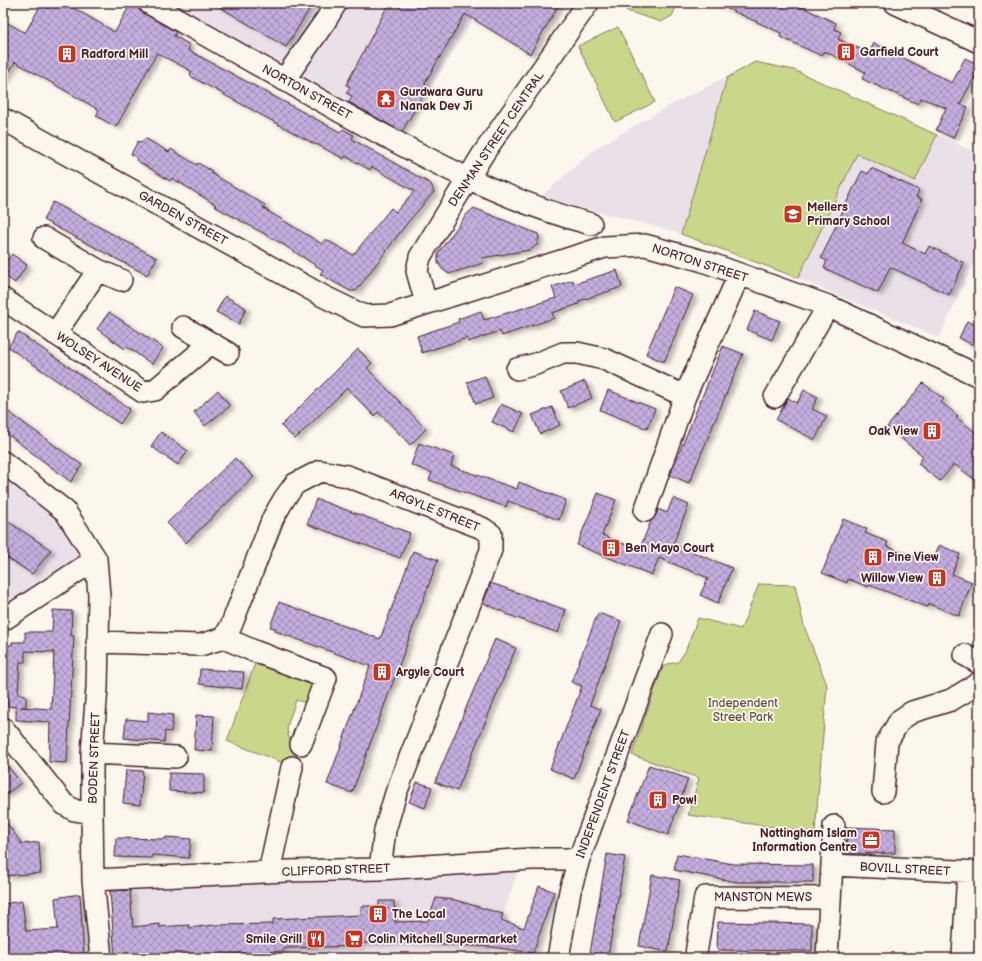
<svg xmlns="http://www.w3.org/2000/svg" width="982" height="961" viewBox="0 0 982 961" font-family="'Balsamiq Sans',sans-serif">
<defs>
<pattern id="building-cross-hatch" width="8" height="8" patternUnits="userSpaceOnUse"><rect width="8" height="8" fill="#c3aede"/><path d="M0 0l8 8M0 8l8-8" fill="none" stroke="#a08db4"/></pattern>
<filter id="shadow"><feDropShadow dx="4.5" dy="2.5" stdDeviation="2" flood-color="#0004"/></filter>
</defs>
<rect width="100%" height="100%" fill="#fbf7ec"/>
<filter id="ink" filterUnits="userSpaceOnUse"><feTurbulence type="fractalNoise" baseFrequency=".025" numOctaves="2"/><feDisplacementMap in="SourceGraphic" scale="8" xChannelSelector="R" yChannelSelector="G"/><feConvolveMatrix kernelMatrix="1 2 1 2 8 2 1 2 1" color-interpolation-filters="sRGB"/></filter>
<g filter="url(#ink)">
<path fill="#eae1e8" d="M160,3h324l-86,135z
M755,62l39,8 185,84v98l-40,86 -161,-68 -105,-39 -133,-34 56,-49 69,-40z
M3,467l59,45 22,46 -81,52z
M518,870l-29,88 -97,-2 -40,2h-246l-1,-30 32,-3 -3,-36 180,-7z"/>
<path fill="#c9d78b" stroke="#8a7b5b" d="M622,3h56l-6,13 -11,6 -34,-11z
M618,27l37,75 -40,20 -37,-76z
M755,62l39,8 143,65 -22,46 -58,-27 -59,124 -117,-44 46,-156z
M759,584l36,1 9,41 23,59 -12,148 -127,-18 11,-37 -67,-23 30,-86 6,-5 10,-2 7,-10 13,-34 43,11z
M255,663l53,19 5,5 -5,14 -5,1 -7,-2c-8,26 -16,30 3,53l-5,14 -67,-26z"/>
<path fill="url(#building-cross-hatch)" stroke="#4a1f2b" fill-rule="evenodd" filter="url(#shadow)" d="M42,3h23l50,29 16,-29 7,4 5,6 33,19 -2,4 16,9 -2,5 152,82 3,-3 11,6 -2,4 79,45 3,8 -26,30 -52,69h-6l-30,-17 3,-4 -44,-28 -65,-36 2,-1 -44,-27 -2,3 -34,-21 1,-2 -6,-4 7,-13 3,2 4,-5 24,14 2,-3 26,16 1,-2 14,8 -1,2 54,32 -2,3 59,36 3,-5 28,16 38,-47 5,4 18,-21 -42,-24 -2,3 -25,-14 -1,3 -28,-15v1l-126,-69 1,-5 -34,-18 -41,74 -20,-11 3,-6 -84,-48 -12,21v-63l22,13z
M213,3h100l-27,44z
M389,3h171l-30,51 -65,-40 -41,70 4,2 -26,46 -53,-30 3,-6 -6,-3 4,-6 -4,-2z
M715,3h78l43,20 -2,6 7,3 -3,7 31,14 5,-10 78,40 13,-25 14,7v4l-19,35 8,3 -15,31 -17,-8 10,-22 -25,-10 -3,6 -56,-25 3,-7 -41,-21 -2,5 -42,-19 1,-4z
M871,168l48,22 -3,7 6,2 -20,44 23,11 4,-8 35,17 -15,32 -59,-28 -12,26 -54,-25 3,-7 -6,-3 31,-67 10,-20 6,3z
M53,202l104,56 -10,17 -104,-55z
M474,208l64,26 1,4 -2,7 -7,5 -48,8 1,5 -34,11 -7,-5 -4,-6v-10l29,-39z
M12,254l15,11 -12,18 -12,-9v-8z
M617,270l5,17 -43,14v3l-27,9 2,5 -52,18 -2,-5 -32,11 -1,-4 -45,15 -5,-17 42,-14 -1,-3 23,-8 3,9 72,-22 -4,-11 21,-7 1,4z
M674,287l19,8 -29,67 -18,-8z
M225,296l21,12 -7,16 -23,-12z
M755,311l25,10 -8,19 -25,-10z
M109,312l54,36 -11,16 -25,-17 -2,2 -28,-20z
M967,321l12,6v21l-20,-10z
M18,332l112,77 -10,15 -112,-77z
M723,346l20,8 -54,129 -19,-8z
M358,349l14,14 -5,5 59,61 -16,16 -32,-33 -4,4 -27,-28 -52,51 -14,-13z
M485,376l8,22 -17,6 -9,-22z
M585,381l7,17 -24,10 -7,-17z
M923,383l21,16 -3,3 17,14 -2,1 23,18v48l-25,-19 -14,17 -22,-17 5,-8 -36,-29z
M218,390l12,16 -25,20 -11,-14z
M608,390l47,19 -8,20 -47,-19z
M804,390l14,7 -6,12 15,7 -12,24 -39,-20 12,-22 9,5z
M501,404l22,10 -9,18 -22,-10z
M552,407l8,18 -20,9 -8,-19z
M3,408l79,57 -11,17 -68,-51z
M161,432l27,19 -10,14 -27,-19z
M419,443l35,12 -3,11 66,23 2,-7 47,18 -7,20 -51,-19 -2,6 -77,-27 3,-7 -21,-8z
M235,458l19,19 -68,66 -19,-20z
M598,493l18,7 -14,35 37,15 12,-29 5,-6 2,-6 9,4 6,-15 16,7 -16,39 59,24 -14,35 -18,-8 8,-17 -49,-20 -7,17 -75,-30z
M316,499l94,34 -10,25 -93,-34z
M3,518l48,32 -19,24 -29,-19z
M843,519l24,10 -2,4 23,9 -2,4 46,17 7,-18 21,9 -8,20 20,8 -13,34 -30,-12 -2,3 -58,-22 -1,2 -20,-8 -1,4 -25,-10z
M413,551l25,9 -86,233 -25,-9 43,-118 -95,-35v-3l-5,-1 9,-25 101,37z
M491,583l75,27 -8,23 -52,-19v-1l-23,-10z
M53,610l19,1 -1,25h3l-7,127 -18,-1 1,-40 -34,-2v-13l-9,-1v-12l-4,-1v-48h9v-3h13v-10h27zM25,651l29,1 -3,57 -30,-2h5v-12l-8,-1 2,-32h5z
M598,613l23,8 -31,84 11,4 -27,70 -24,-10 32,-83 -11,-4z
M495,639l21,9 -59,143 -22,-9z
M200,669l44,3 -2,17 -43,-5z
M148,712l25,3 -2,17 -6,-1 -1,11 -40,-4 2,-19 22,2z
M196,715l18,1 -2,35 -18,-1z
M3,760l18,23 -18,14z
M649,765l39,14 -20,56 -40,-15z
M126,770l17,1 -3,34 -17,-2z
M169,773l35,1v19l-35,-2z
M417,782l15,5 -7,21 -16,-6z
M3,818l19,26 17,-2 2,31 -38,3z
M847,827l48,2v24l-49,1z
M166,837l25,2 -2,19 -37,-3v3l-37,-1 1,-19 50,1z
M607,854l18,3 -17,99 -18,-3z
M677,854l56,10 80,1v17h-76l-63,-12z
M652,875l28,5 -12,72 -29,-6z
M539,886l15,6 -21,61 -41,-6 -81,-5 -51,1v3l-74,2 -3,3 -105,7h-63l-5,-67 20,-1 3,37 26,-3 1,3 29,-2v3l25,-3 59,-1v-5l88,-4v-9h18v-5h15l1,21 33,-1 8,-23 19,2 48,14 -2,6 23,8z
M80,894l4,64h-81v-54l19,-3 4,30 32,-2 -3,-31z
M718,922l94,2v27l-95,-1z"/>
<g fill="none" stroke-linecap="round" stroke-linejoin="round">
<defs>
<path id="minor" d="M149,3c64,36 128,73 192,109 80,44 162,89 250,112
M895,3l84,39
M284,80l42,-60 10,-17
M3,119l320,177 41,20 26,-1 215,-68 40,-2 58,16 125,45 151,70
M44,238l54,32 23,10
M3,299l140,93 12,-2 56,-47
M426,303l-9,-32 3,-14 63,-103 105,-151
M183,327l45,26
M55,334l43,-64
M517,369l19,-5 27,-11h14l27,6 81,37
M775,397l53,-91
M3,462l62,49 31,48 3,36 -2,93 -5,65v60l1,67 8,78
M645,511l40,-115 54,-121
M3,620l93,-61
M224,638l30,13 72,27 -25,66
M97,642l103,3 24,-7 7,-12 42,-108 11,-19 11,-15 25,-13 27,5 135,52 9,6v16l-95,243 -11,37 -5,39
M965,655l14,8
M3,728l61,76 10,6 18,3
M92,753l84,4
M883,792l4,-50 13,-22 12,-8 39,-12 28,-17
M832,865l147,7
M269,872l23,-105
M93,880l194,-9 93,-2 151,-10h48
M696,954l9,-57 125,1
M963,956l5,-84
M558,958l12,-67 9,-32 83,-225
M827,958l7,-132"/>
</defs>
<use href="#minor" stroke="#4a1f2b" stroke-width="24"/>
<use href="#minor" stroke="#fbf7ec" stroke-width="21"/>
</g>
</g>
<defs>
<symbol id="building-square" viewBox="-11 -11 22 22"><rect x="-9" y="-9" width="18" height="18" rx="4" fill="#c8321e" stroke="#fbf7ec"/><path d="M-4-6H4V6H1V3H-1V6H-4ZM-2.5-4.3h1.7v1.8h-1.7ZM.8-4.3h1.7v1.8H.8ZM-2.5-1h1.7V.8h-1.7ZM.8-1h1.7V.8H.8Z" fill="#fff"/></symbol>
<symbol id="temple-square" viewBox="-11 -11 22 22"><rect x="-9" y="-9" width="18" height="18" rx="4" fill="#c8321e" stroke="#fbf7ec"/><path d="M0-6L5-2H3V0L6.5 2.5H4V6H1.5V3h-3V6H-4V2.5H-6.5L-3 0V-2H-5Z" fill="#fff"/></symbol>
<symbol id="school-square" viewBox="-11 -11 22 22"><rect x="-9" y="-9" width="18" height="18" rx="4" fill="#c8321e" stroke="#fbf7ec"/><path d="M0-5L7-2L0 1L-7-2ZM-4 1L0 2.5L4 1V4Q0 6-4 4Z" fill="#fff"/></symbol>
<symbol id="office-square" viewBox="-11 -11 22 22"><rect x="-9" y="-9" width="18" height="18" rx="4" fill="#c8321e" stroke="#fbf7ec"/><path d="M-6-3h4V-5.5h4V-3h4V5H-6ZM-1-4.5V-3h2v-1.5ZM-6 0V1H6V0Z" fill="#fff"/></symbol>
<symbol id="restaurant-square" viewBox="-11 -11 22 22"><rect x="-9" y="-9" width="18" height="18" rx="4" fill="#c8321e" stroke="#fbf7ec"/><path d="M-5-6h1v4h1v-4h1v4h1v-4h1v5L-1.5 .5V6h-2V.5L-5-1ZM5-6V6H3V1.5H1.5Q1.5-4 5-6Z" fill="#fff"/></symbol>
<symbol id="supermarket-square" viewBox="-11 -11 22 22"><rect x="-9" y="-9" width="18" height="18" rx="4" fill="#c8321e" stroke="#fbf7ec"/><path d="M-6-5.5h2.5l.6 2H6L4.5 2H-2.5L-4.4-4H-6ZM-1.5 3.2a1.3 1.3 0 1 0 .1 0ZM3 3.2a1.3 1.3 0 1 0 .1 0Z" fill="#fff"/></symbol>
</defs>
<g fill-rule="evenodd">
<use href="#building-square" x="835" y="41" width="22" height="22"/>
<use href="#building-square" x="56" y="43" width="22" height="22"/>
<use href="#temple-square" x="375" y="88" width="22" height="22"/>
<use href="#school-square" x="782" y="203" width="22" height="22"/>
<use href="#building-square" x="921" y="420" width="22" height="22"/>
<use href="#building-square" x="600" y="537" width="22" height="22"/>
<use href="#building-square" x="862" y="546" width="22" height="22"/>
<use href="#building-square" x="926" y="567" width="22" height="22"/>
<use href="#building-square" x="371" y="661" width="22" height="22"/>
<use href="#building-square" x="647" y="789" width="22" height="22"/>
<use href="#office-square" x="860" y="829" width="22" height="22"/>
<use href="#building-square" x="367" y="903" width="22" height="22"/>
<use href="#restaurant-square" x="305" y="928" width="22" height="22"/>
<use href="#supermarket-square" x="343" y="928" width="22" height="22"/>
</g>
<g text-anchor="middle" stroke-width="3.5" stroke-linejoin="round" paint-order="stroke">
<g font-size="12" font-weight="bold" fill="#4a1f2b" stroke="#fbf7ec" text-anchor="start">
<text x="860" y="56">Garfield Court</text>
<text x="81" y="58">Radford Mill</text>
<text x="400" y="96">Gurdwara Guru<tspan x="400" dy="14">Nanak Dev Ji</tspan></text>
<text x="807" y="211">Mellers<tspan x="807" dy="14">Primary School</tspan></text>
<text x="918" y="435" text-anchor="end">Oak View</text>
<text x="625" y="552">Ben Mayo Court</text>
<text x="887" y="561">Pine View</text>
<text x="923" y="582" text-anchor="end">Willow View</text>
<text x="396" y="676">Argyle Court</text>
<text x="672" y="804">Pow!</text>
<text x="857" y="837" text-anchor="end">Nottingham Islam<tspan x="857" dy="14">Information Centre</tspan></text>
<text x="392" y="918">The Local</text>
<text x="302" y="943" text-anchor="end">Smile Grill</text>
<text x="368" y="943">Colin Mitchell Supermarket</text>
</g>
<g font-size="12" fill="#4a1f2b" stroke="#fbf7ec">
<text transform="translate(307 92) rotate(29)" y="4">NORTON STREET</text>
<text transform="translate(496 139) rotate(-56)" y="4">DENMAN STREET CENTRAL</text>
<text transform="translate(183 218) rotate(29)" y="4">GARDEN STREET</text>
<text transform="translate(700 263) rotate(18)" y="4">NORTON STREET</text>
<text transform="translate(99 362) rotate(33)" y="4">WOLSEY AVENUE</text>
<text transform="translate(435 510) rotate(22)" y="4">ARGYLE STREET</text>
<text transform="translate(94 758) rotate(-88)" y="4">BODEN STREET</text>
<text transform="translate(603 794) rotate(-70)" y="4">INDEPENDENT STREET</text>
<text transform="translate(905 869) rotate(3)" y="4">BOVILL STREET</text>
<text transform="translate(336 870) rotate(-2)" y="4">CLIFFORD STREET</text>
<text x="763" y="901">MANSTON MEWS</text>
</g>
<g font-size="12" fill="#6a4d43" stroke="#fbf7ec">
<text x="743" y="707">Independent<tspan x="743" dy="14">Street Park</tspan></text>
</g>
</g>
<rect width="982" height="961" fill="none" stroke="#fbf7ec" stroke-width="16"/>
<rect x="8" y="8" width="966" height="945" fill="none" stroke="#4a1f2b" stroke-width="1.5" filter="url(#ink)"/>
</svg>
